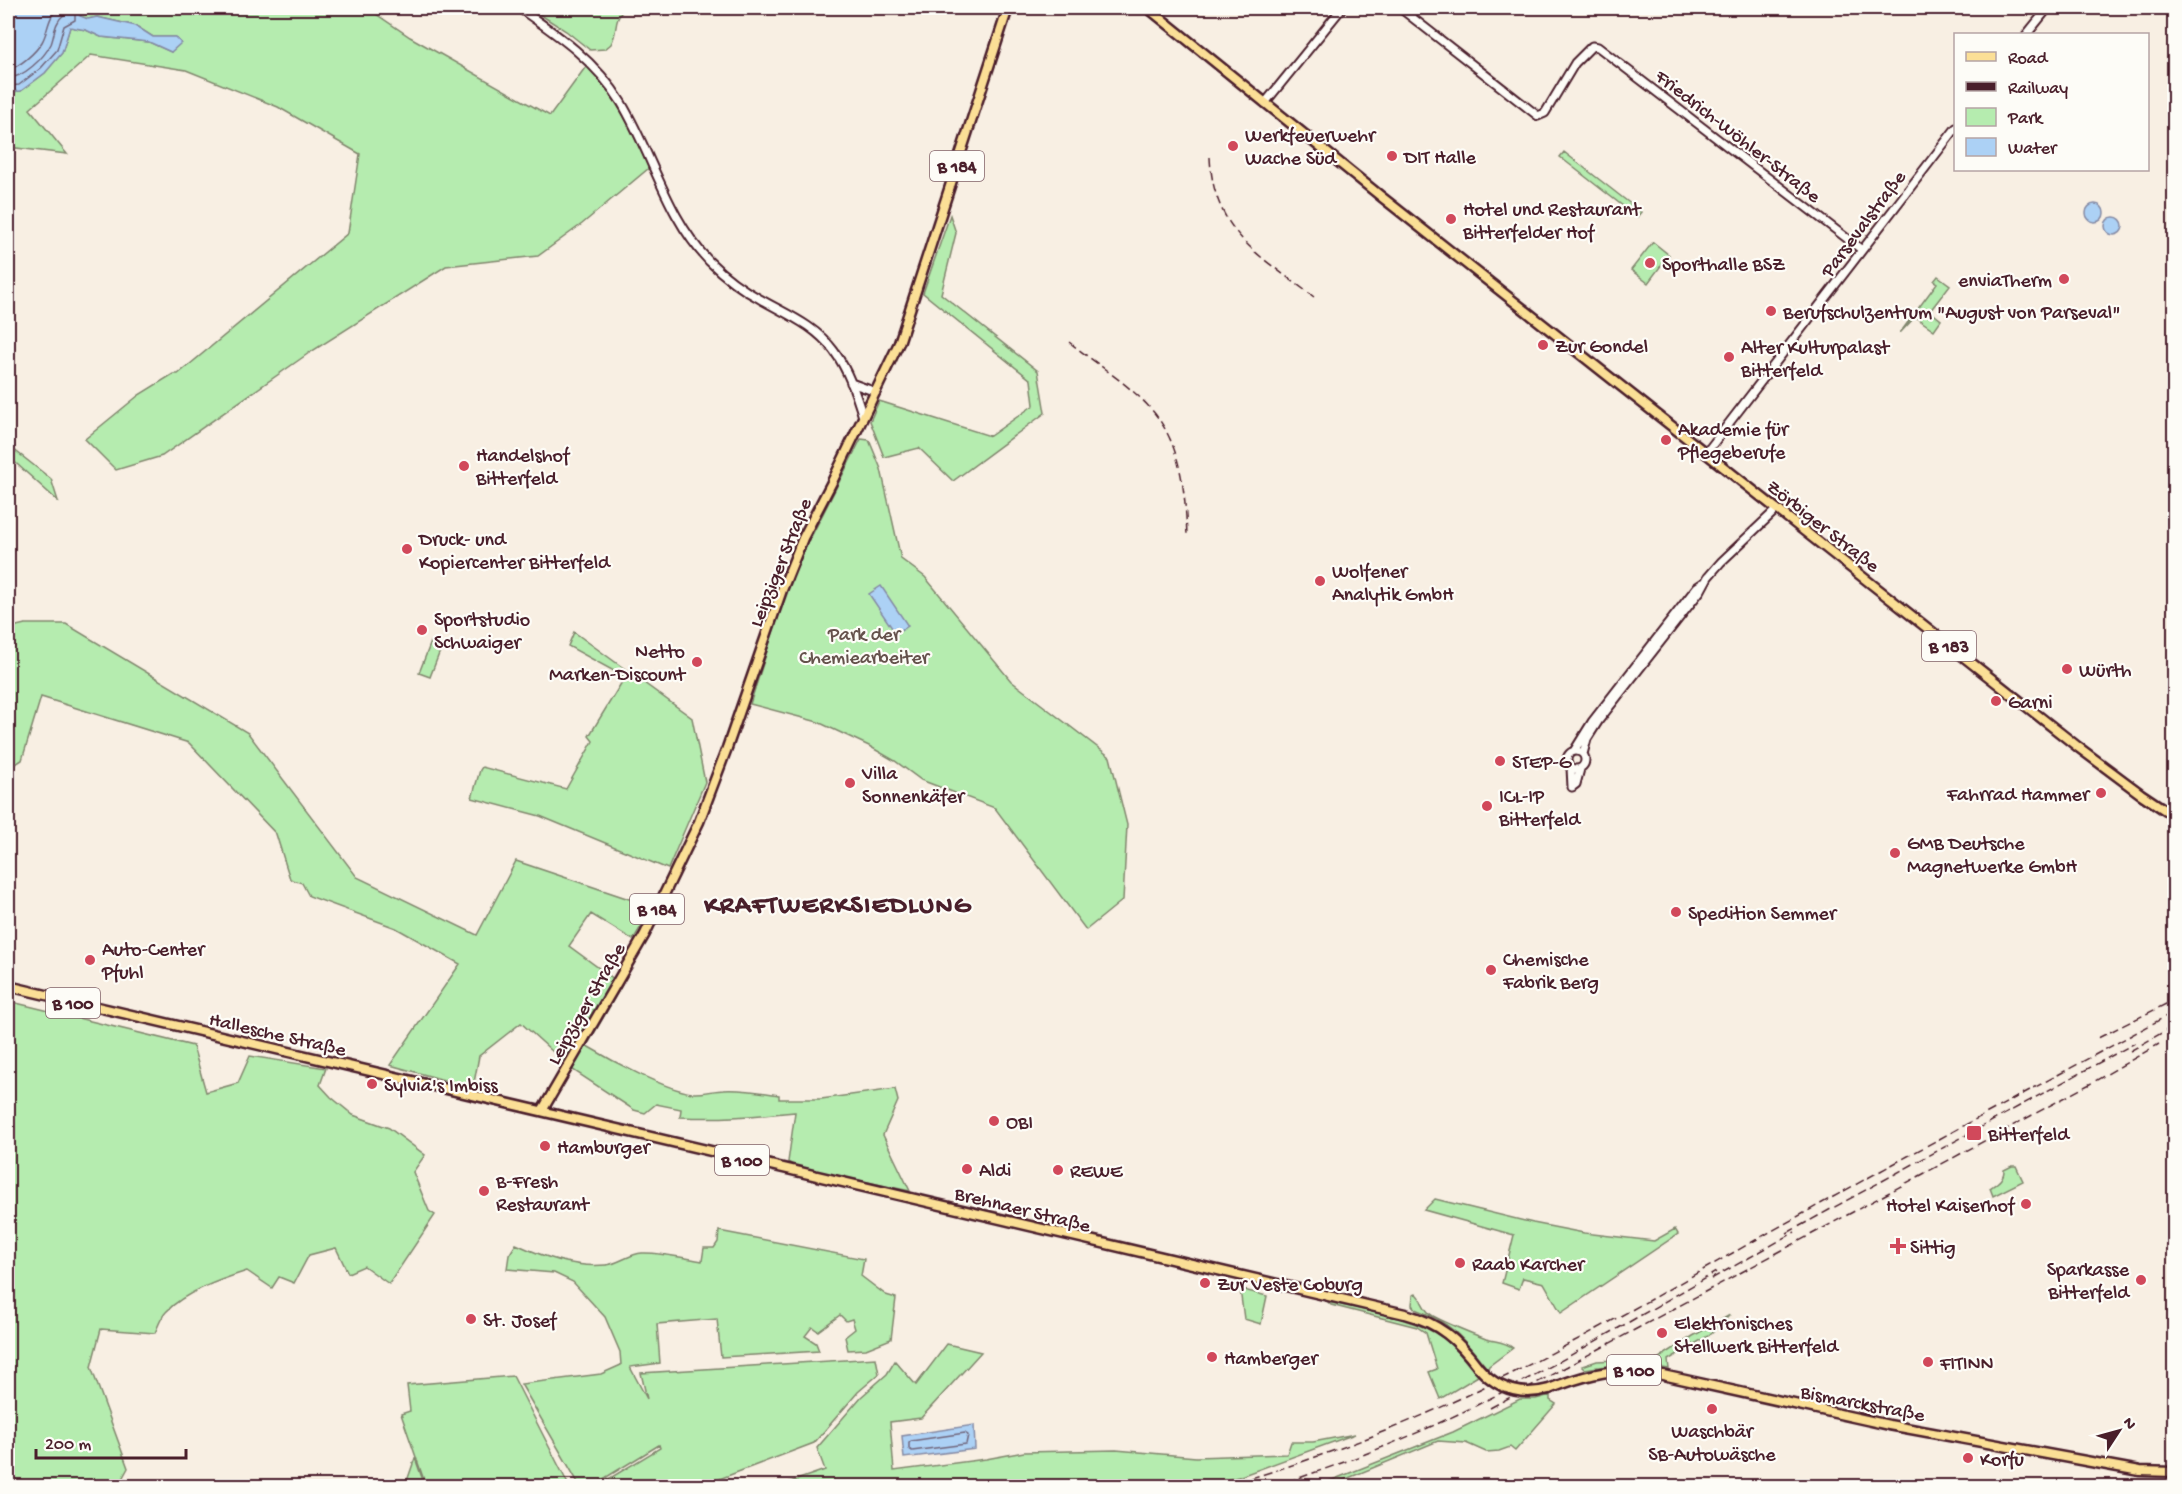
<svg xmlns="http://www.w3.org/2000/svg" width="2182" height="1494" viewBox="0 0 2182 1494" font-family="'Gochi Hand',sans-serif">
<rect width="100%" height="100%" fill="#f8efe3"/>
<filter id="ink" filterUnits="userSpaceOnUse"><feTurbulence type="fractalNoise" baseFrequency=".0167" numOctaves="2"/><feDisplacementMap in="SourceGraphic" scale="12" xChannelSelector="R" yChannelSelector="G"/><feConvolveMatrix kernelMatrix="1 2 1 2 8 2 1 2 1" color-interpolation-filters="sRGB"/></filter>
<g filter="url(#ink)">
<path fill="#b5ecaf" stroke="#80866d" stroke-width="1.5" d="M87,8h280l43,29 140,79 37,-51c31,35 43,61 62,103l-67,56 -44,32 -92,10 -137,87 -147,103 -46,14 -31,-31 54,-44 34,-21h5l170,-141 12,-79 -82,-47 -92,-37 -95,-15 -61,54 37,45 -59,-7v-55l13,-1 24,-18 17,-20 8,-26 16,3 15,7 48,5 22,10 4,-15h-22l-17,-11 -39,-9 -9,2 -8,-3z
M535,8h90c-13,13 -6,22 -14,36l-6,5 -15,1 -24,-19 -33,-21z
M1564,152l77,60 -4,5 -77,-60z
M950,215l6,18 -15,61 97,77 7,42 -92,68 -34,-33 -35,9 -14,-36 9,-20 111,35 44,-31 -3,-25 -108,-87z
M1653,242l16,13 -21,28 -17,-13z
M1938,276l12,9 -20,26 11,9 -7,10 -19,-13 -15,16 37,-50 -3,-2z
M861,439l8,1 12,29 20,90 24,18 86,104 99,76 17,68 -4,75 -37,30 -91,-122 -74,-28 -26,-19 -26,-15 -51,-24 -68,-18 38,-118 20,-43z
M8,445l43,34 7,22 -50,-45z
M25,624h41l182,109 109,144 120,58 39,-74 137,46 -20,33 -42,-26 -22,32 53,39 -35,61c25,15 77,43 105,47 12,1 21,-3 32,-3 19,-1 37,2 55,5v4h42l74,-10 3,12 -15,34 27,56 -114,-24 -8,-5 7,-50c-40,4 -75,7 -115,5l1,-8 -25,-5 -11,9 -11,-3 -61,-40 -52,-47 -42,33 -6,32 -83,-23 70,-101 -64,-36 -87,-32 -7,-13 -12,-4 -14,-45 -87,-91 -148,-46 -19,63 -14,9v-141z
M574,632l118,86 13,64 -37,87 -128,-53 -68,-18 8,-28 2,-3 84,22 27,-48 -4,-5 36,-59 -57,-31z
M431,642l11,4 -12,31 -11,-4z
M8,1001l185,45 13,46 32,-9 12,-27 76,12 -6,17 11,12 22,18 36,13 36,27 -12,17 16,39 6,4 -46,69 -25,-18 -16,7 -12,-25 -27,7 -15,28 -15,-6 -7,11 -25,-17c-25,8 -63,21 -81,41 -5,5 -8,14 -11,21l-54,-4 -10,38 37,101 -10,18h-110z
M2012,1166h4l7,15 -30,15 -3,-8c7,-5 14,-9 14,-18z
M1435,1199l98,24 51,10 70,8 21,-12 3,5 -117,79 -17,-30 -21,-5 -4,11 -17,-6 12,-48 -90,-25z
M719,1231l145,28 -3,17 25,19 10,3 -5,41 -25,10 -18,1 -3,-13 10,-8 -3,-10 -6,2 -6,-6 -22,16 -6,-4 -7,9 11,7 3,8 -98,6 -4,-38 -60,5 3,39 -30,4 17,32 -6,-26 235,-15 3,16 -21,18 -44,51 -113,43h-104l63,-38 -1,-3 -67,41h-12l-59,-102 80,-10 20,-9 -1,-13 -15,-35 -32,-35 -19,-9 -47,-4 2,-14 7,-11c28,13 58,24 90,21 12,-1 23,-11 36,-12 17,-1 42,5 60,8l2,-13h10l4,-6z
M1240,1289l27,7 -6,28 -17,-5z
M1416,1294c7,6 7,17 17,22 17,9 35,16 53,23 10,3 18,2 27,9l-24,18 -1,3c-25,-30 -34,-45 -73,-60l-3,-4 1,-10z
M1328,1302c33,8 88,16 115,36 14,10 23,25 35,38l-38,23 -11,-27 8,-3 -11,-36 -9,-6 -86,-22z
M1730,1315l-22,21 -40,24 1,9c-31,-5 -53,-5 -84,0l-3,-3 15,-5 19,-1 37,2 40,-26z
M947,1344l34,8 -60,66 -31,4 4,49 92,-12 38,-7 92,-2 80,7 91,-3 4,-12h22l42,-8 -117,43 -35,9h-424l46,-16 -8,-22 44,-51 26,-23 8,-13 21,24z
M513,1376l56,110h-143l-25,-72 9,-3 -3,-26z
M1550,1395v5l6,4 -41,47 -5,-4 -11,4 -13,1 -20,-9 -28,-2 -109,45h-12l136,-54 67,-33h16z
M415,1458l10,28h-7l-3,-4 -9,2z"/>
<path fill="#acd1f5" stroke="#858aa4" stroke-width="1.5" d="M8,8h79l-7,8 8,3 9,-2 39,9 17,11h22l6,6 -10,9 -22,-10 -48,-5 -15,-7 -16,-3 -8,26 -17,20 -24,18 -13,1z
M2086 213a9 9 0 1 1 18 0a9 9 0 1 1-18 0Z
M2105 226a9 9 0 1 1 18 0a9 9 0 1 1-18 0Z
M881,586l27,40 -12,8 -27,-40z
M974,1425l1,24 -71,9 -2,-22z"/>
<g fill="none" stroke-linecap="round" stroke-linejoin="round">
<path stroke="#71667c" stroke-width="1.5" d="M8,69c11,-1 28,-17 34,-27 7,-12 5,-25 17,-34
M8,78c15,0 36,-20 43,-34 3,-7 3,-16 7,-22 3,-7 9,-8 12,-14
M8,86l11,-1 22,-17 16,-18 7,-24 11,-6v-7l4,-5
M965,1433l3,2 -2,9 -54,7 -3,-2v-6l2,-2z"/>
<defs>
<path id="minor" d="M519,8c39,27 77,53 102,94 32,53 45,114 88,159 15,15 32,28 51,38 26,15 55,26 74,52 14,19 22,43 29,66
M1400,8l138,108 7,-3 30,-50 17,-17 6,1 264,203
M2027,34l21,-26
M1265,103l77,-95
M851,383l25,9
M1706,453l250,-325
M1567 760a9 9 0 1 1 18 0a9 9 0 1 1-18 0Z
M1574,751l18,-29 105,-135 6,-4
M1583,754l4,-15 12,-19 102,-130 7,-13 13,-15 56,-53
M1571,768l1,19
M1572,787l4,-3 4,-15"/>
<path id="major" d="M1148,8l235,190 448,354 247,195 63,47 33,22
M8,986l1397,328c34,9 53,26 73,53
M542,1111l103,-177 54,-112 28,-74 55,-158 21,-52 29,-56 67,-139 109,-335
M1549,1389c30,-12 58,-20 91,-19l249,55 251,46 34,1"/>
</defs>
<use href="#minor" stroke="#4a1f2b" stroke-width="11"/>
<use href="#major" stroke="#4a1f2b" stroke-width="13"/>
<use href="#minor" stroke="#fdfcf7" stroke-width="7"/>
<use href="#major" stroke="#fbdf96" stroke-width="8"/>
<path stroke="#4a1f2b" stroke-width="1.5" stroke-dasharray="9 4.5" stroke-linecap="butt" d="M1210,157c3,75 50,99 104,140
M1069,342c26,21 61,43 82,67 30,34 34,82 36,126
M2098,1038l76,-38
M2130,1051l44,-25
M1787,1233l348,-190
M1711,1279l84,-47
M1490,1408l598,-323 71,-41
M1224,1486c91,-26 179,-59 264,-101 96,-46 189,-101 282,-153 134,-75 270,-147 404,-220
M1274,1486c70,-22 138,-49 203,-81 82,-41 160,-88 239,-133"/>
<defs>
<path id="major-bridge" d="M1478,1367c19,22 42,30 71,22"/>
</defs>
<use href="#major-bridge" stroke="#4a1f2b" stroke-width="13" stroke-linecap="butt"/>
<use href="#major-bridge" stroke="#fbdf96" stroke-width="8"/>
</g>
</g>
<g fill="#d1495b" stroke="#fdfcf7" stroke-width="2">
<circle cx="1233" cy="146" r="6"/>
<circle cx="1392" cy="156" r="6"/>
<circle cx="1451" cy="219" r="6"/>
<circle cx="1650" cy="263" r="6"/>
<circle cx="2064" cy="279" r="6"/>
<circle cx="1771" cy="311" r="6"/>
<circle cx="1543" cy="345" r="6"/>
<circle cx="1729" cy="357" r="6"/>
<circle cx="1666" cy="440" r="6"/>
<circle cx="464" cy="466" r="6"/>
<circle cx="407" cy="549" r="6"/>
<circle cx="1320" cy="581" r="6"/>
<circle cx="422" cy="630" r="6"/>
<circle cx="697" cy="662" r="6"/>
<circle cx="2067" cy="669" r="6"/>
<circle cx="1996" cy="701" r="6"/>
<circle cx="1500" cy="761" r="6"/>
<circle cx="850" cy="783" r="6"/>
<circle cx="2101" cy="793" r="6"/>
<circle cx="1487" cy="806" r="6"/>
<circle cx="1895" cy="853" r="6"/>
<circle cx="1676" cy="912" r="6"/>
<circle cx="90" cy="960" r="6"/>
<circle cx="1491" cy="970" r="6"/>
<circle cx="372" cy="1084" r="6"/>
<circle cx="994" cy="1121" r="6"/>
<rect x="1966" y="1125" width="16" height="16" rx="3"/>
<circle cx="545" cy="1146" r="6"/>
<circle cx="967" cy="1169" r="6"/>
<circle cx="1058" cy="1170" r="6"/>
<circle cx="484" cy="1191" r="6"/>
<circle cx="2026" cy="1204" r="6"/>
<path d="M1895 1237h6v6h6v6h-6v6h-6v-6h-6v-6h6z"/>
<circle cx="1460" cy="1263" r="6"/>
<circle cx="2141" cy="1280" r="6"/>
<circle cx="1205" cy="1283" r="6"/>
<circle cx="471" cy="1319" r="6"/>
<circle cx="1662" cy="1333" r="6"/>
<circle cx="1212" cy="1357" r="6"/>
<circle cx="1928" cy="1362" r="6"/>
<circle cx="1712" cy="1409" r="6"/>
<circle cx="1968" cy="1458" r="6"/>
</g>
<g text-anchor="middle" stroke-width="4.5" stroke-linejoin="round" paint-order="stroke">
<g fill="#fdfcf7" stroke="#806168" stroke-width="1.5">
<rect x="930" y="151" width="54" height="30" rx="4.5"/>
<rect x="1922" y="631" width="54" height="30" rx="4.5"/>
<rect x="630" y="894" width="54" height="30" rx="4.5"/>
<rect x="46" y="988" width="54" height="30" rx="4.5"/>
<rect x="715" y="1145" width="54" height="30" rx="4.5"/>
<rect x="1607" y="1355" width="54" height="30" rx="4.5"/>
</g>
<g font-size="18" font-weight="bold" fill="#4a1f2b">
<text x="957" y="172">B 184</text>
<text x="1949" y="652">B 183</text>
<text x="657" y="915">B 184</text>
<text x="73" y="1009">B 100</text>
<text x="742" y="1166">B 100</text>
<text x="1634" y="1376">B 100</text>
</g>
<g font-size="20" fill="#4a1f2b" stroke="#fdfcf7" text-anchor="start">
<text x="1245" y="141">Werkfeuerwehr<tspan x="1245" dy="23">Wache Süd</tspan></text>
<text x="1404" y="163">DIT Halle</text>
<text x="1463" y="215">Hotel und Restaurant<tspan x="1463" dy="23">Bitterfelder Hof</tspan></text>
<text x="1662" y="270">Sporthalle BSZ</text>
<text x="2052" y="286" text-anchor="end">enviaTherm</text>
<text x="1783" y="318">Berufschulzentrum "August von Parseval"</text>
<text x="1555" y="352">Zur Gondel</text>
<text x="1741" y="353">Alter Kulturpalast<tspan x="1741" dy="23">Bitterfeld</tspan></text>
<text x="1678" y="435">Akademie für<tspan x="1678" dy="23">Pflegeberufe</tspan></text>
<text x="476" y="461">Handelshof<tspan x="476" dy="23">Bitterfeld</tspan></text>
<text x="419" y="545">Druck- und<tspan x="419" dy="23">Kopiercenter Bitterfeld</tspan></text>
<text x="1332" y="577">Wolfener<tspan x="1332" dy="23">Analytik GmbH</tspan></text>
<text x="434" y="625">Sportstudio<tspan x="434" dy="23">Schwaiger</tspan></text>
<text x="685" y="657" text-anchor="end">Netto<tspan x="685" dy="23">Marken-Discount</tspan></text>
<text x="2079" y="676">Würth</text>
<text x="2008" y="708">Garni</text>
<text x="1512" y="768">STEP-G</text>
<text x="862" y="779">Villa<tspan x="862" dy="23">Sonnenkäfer</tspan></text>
<text x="2089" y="800" text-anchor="end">Fahrrad Hammer</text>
<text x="1499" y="802">ICL-IP<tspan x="1499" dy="23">Bitterfeld</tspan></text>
<text x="1907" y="849">GMB Deutsche<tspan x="1907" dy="23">Magnetwerke GmbH</tspan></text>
<text x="1688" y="919">Spedition Semmer</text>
<text x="102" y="955">Auto-Center<tspan x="102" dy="23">Pfuhl</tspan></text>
<text x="1503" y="965">Chemische<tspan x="1503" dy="23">Fabrik Berg</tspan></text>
<text x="384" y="1091">Sylvia's Imbiss</text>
<text x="1006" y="1128">OBI</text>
<text x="1988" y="1140">Bitterfeld</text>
<text x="557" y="1153">Hamburger</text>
<text x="979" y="1176">Aldi</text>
<text x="1070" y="1177">REWE</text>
<text x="496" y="1187">B-Fresh<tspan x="496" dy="23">Restaurant</tspan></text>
<text x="2014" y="1211" text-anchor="end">Hotel Kaiserhof</text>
<text x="1910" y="1253">Sittig</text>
<text x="1472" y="1270">Raab Karcher</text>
<text x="2129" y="1275" text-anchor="end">Sparkasse<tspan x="2129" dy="23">Bitterfeld</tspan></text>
<text x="1217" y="1290">Zur Veste Coburg</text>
<text x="483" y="1326">St. Josef</text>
<text x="1674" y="1329">Elektronisches<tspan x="1674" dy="23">Stellwerk Bitterfeld</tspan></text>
<text x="1224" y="1364">Hamberger</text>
<text x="1940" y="1369">FITINN</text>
<text x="1712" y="1437" text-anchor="middle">Waschbär<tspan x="1712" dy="23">SB-Autowäsche</tspan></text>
<text x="1980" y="1465">Korfu</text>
</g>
<g font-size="20" fill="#4a1f2b" stroke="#fdfcf7">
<text transform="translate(1739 135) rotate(38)" y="7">Friedrich-Wöhler-Straße</text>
<text transform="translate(1862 223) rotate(-53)" y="7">Parsevalstraße</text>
<text transform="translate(1824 525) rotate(38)" y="7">Zörbiger Straße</text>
<text transform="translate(779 562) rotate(-68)" y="7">Leipziger Straße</text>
<text transform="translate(585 1003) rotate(-60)" y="7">Leipziger Straße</text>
<text transform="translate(278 1033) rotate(13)" y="7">Hallesche Straße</text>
<text transform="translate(1023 1208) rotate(14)" y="7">Brehnaer Straße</text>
<text transform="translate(1863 1402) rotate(11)" y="7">Bismarckstraße</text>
</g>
<g font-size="20" fill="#65524c" stroke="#fdfcf7">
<text x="864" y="640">Park der<tspan x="864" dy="23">Chemiearbeiter</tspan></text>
</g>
<g font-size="26" font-weight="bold" letter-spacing="1.5" fill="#4a1f2b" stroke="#fdfcf7">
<text x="838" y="912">KRAFTWERKSIEDLUNG</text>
</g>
</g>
<rect width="2182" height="1494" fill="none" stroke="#fdfcf7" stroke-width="30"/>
<rect x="15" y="15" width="2152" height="1464" fill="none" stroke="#4a1f2b" stroke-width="2" filter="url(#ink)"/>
<rect x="1954" y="33" width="195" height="138" fill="#fdfcf7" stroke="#b5a4a5" stroke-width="1.5"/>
<rect x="1966" y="52" width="30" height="9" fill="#fbdf96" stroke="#b5a4a5" stroke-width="1.5"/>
<text x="2008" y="63" font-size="18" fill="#4a1f2b">Road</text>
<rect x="1966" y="82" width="30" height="9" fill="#4a1f2b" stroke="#b5a4a5" stroke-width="1.5"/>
<text x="2008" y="93" font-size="18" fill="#4a1f2b">Railway</text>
<rect x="1966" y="108" width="30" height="18" fill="#b5ecaf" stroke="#b5a4a5" stroke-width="1.5"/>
<text x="2008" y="123" font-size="18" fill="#4a1f2b">Park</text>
<rect x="1966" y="138" width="30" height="18" fill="#acd1f5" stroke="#b5a4a5" stroke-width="1.5"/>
<text x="2008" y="153" font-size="18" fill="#4a1f2b">Water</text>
<g transform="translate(2119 1431) rotate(54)" stroke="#fdfcf7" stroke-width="4.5" paint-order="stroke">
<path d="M0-4.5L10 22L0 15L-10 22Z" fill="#4a1f2b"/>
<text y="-9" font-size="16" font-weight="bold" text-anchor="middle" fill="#4a1f2b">N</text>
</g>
<path d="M36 1449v9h150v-9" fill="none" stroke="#4a1f2b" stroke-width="3"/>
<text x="45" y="1449" font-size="18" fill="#4a1f2b" stroke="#fdfcf7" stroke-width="4.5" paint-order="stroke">200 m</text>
</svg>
